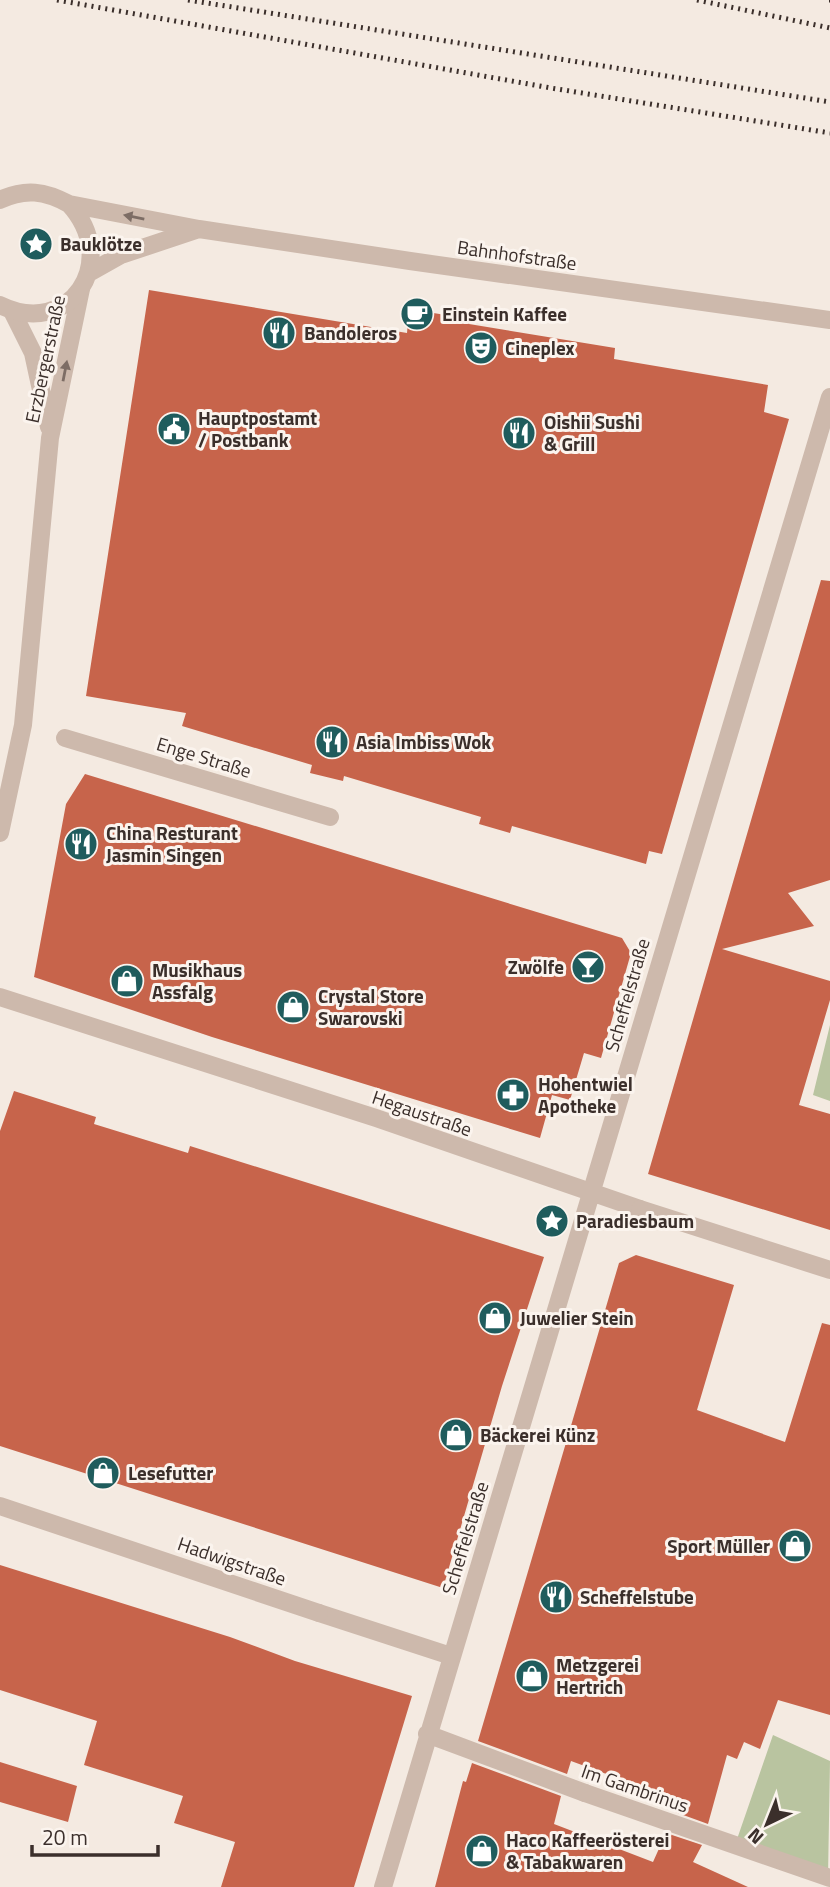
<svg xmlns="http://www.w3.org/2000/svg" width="830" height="1887" viewBox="0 0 830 1887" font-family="'Titillium Web',sans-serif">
<rect width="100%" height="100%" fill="#f4eae1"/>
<path fill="#b9c4a0" d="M830,1025v76l-17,-6z
M773,1735l57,26 -2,116 -93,-32z"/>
<path fill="#c7644b" d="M149,290l258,43 2,-24 61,10 -1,5 146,24 -1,11 154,26 -4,27 25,7 -127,435 -13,-3 -3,13 -134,-38 -2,7 -31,-9 2,-7 -137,-41 -1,5 -33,-8 2,-8 -130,-39 4,-13 -100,-17z
M821,580l9,1v299l-42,13 26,33 -92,23 108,32v19l-31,105 31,9v116l-182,-56z
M85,774l537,164 9,15 -30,105 -17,-5 -14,47 -18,-5 -12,43 -328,-101 -178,-60 32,-173z
M14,1091l82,26 -2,7 94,29 2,-7 354,111 -42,129 -59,202 -443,-142v-315z
M636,1255l98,30 -37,125 88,32 37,-119 8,2v390l-52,-15 -18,49 -16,-7 -7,17 -10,-4 -19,69 -33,-12 5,-11 -109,-40 -4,13 -89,-33 141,-478z
M0,1565l230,72 65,24 117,35 -58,191h-133l14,-45 -61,-19 9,-27 -99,-31 13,-44 -97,-31z
M0,1762l77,24 -9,36 -68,-20z
M472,1763l89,33 -7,28 99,38 13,-29 36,12 -9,17 55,25h-313l28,-106 3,1z"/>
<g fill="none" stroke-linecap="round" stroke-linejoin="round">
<path stroke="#cdb9ac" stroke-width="18" d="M0,997l376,121 264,91
M319,1613l132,43
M427,1734l158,59
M383,1887l447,-1490"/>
<path stroke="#cdb9ac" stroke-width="18" d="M12,311l21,42 16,74
M65,738l265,79
M0,833l23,-108 27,-287 31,-149
M640,1209l190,61
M0,1506l319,107
M585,1793l245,85"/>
<path stroke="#cdb9ac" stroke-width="18" d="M0,200c25,-12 45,-9 69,4l130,25 211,32 420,59
M89,273l32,-18 75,-25
M0,305c69,34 122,-43 69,-101"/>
<path stroke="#3b2f2b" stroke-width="5" stroke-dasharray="2 5" stroke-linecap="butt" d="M57,0l494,88 279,45
M188,0l642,102
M697,0l133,28
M829,0h1"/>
</g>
<defs><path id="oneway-solid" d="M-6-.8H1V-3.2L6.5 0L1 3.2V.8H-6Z" transform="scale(1.75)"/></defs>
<g fill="#7d6d65">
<use href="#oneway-solid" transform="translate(134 217) rotate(-169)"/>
<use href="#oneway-solid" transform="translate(65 371) rotate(-79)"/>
</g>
<defs>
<symbol id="sight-disc" viewBox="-11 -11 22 22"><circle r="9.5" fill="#1f5c5d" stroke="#fbf4ee"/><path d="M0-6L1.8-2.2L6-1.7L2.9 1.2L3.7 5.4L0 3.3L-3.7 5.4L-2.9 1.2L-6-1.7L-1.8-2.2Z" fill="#fff"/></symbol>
<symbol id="cafe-disc" viewBox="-11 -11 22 22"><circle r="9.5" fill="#1f5c5d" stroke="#fbf4ee"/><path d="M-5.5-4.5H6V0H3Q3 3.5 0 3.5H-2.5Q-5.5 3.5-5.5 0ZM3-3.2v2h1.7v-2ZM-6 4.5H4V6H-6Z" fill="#fff"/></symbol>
<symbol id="restaurant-disc" viewBox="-11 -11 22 22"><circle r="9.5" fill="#1f5c5d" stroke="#fbf4ee"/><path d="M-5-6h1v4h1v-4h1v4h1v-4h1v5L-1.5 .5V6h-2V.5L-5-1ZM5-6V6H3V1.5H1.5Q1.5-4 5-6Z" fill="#fff"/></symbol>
<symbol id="theatre-disc" viewBox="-11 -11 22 22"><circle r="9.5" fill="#1f5c5d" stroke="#fbf4ee"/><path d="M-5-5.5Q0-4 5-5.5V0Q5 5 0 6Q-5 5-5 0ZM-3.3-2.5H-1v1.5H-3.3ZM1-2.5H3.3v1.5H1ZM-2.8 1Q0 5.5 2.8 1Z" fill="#fff"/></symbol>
<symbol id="civic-disc" viewBox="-11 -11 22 22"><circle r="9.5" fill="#1f5c5d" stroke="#fbf4ee"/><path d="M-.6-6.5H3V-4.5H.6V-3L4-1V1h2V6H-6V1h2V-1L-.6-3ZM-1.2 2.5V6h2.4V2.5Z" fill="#fff"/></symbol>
<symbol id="bar-disc" viewBox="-11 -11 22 22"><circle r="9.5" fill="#1f5c5d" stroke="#fbf4ee"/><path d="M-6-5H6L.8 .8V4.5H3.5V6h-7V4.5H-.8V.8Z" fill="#fff"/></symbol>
<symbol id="shop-disc" viewBox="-11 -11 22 22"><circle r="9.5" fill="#1f5c5d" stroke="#fbf4ee"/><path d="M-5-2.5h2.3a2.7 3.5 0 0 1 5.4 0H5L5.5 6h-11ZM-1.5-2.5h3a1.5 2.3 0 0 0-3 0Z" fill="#fff"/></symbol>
<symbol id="pharmacy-disc" viewBox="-11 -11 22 22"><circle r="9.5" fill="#1f5c5d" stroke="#fbf4ee"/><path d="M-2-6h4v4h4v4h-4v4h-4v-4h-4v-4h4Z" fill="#fff"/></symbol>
</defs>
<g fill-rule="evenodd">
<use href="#sight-disc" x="17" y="225" width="38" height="38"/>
<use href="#cafe-disc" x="398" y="295" width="38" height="38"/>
<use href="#restaurant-disc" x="260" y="314" width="38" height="38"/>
<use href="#theatre-disc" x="462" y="329" width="38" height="38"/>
<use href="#civic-disc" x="155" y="410" width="38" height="38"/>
<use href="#restaurant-disc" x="500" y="414" width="38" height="38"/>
<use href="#restaurant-disc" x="313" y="723" width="38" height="38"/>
<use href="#restaurant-disc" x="62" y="825" width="38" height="38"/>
<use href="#bar-disc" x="569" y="948" width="38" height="38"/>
<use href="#shop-disc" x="108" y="962" width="38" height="38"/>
<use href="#shop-disc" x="274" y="988" width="38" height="38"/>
<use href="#pharmacy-disc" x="494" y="1076" width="38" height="38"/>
<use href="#sight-disc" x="533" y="1202" width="38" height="38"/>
<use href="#shop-disc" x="476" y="1299" width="38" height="38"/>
<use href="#shop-disc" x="437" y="1416" width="38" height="38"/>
<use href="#shop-disc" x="84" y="1454" width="38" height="38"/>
<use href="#shop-disc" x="776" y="1527" width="38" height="38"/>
<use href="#restaurant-disc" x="537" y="1578" width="38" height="38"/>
<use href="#shop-disc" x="513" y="1657" width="38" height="38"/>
<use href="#shop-disc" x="463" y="1832" width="38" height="38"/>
</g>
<g text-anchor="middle" stroke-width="6" stroke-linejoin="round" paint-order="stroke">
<g font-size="19" font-weight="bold" fill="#3b2f2b" stroke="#fbf4ee" text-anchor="start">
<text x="60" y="251">Bauklötze</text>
<text x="442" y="321">Einstein Kaffee</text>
<text x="304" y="340">Bandoleros</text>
<text x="505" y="355">Cineplex</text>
<text x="198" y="425">Hauptpostamt<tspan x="198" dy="22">/ Postbank</tspan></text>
<text x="544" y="429">Oishii Sushi<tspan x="544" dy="22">&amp; Grill</tspan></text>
<text x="356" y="749">Asia Imbiss Wok</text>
<text x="106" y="840">China Resturant<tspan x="106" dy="22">Jasmin Singen</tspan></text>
<text x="564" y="974" text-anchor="end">Zwölfe</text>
<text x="152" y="977">Musikhaus<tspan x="152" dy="22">Assfalg</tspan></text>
<text x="318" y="1003">Crystal Store<tspan x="318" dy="22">Swarovski</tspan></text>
<text x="538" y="1091">Hohentwiel<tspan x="538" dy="22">Apotheke</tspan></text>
<text x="576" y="1228">Paradiesbaum</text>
<text x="520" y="1325">Juwelier Stein</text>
<text x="480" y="1442">Bäckerei Künz</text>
<text x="128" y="1480">Lesefutter</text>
<text x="770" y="1553" text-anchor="end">Sport Müller</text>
<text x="580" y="1604">Scheffelstube</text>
<text x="556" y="1672">Metzgerei<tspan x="556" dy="22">Hertrich</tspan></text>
<text x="506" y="1847">Haco Kaffeerösterei<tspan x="506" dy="22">&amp; Tabakwaren</tspan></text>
</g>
<g font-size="19" fill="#3b2f2b" stroke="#fbf4ee">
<text transform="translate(517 255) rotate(8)" y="7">Bahnhofstraße</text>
<text transform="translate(45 359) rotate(-78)" y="7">Erzbergerstraße</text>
<text transform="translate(204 757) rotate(17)" y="7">Enge Straße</text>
<text transform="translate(627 995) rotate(-74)" y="7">Scheffelstraße</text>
<text transform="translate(422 1113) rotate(19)" y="7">Hegaustraße</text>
<text transform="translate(465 1538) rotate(-73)" y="7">Scheffelstraße</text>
<text transform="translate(232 1561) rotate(19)" y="7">Hadwigstraße</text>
<text transform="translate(635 1788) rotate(19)" y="7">Im Gambrinus</text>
</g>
</g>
<g transform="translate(767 1824) rotate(223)" stroke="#fbf4ee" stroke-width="5" paint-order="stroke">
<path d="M0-5L12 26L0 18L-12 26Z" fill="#3b2f2b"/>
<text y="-10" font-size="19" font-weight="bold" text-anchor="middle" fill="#3b2f2b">N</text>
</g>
<path d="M32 1845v10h126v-10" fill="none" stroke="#3b2f2b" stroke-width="3.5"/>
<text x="42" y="1845" font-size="21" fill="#3b2f2b" stroke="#fbf4ee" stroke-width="5" paint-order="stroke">20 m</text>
</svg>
